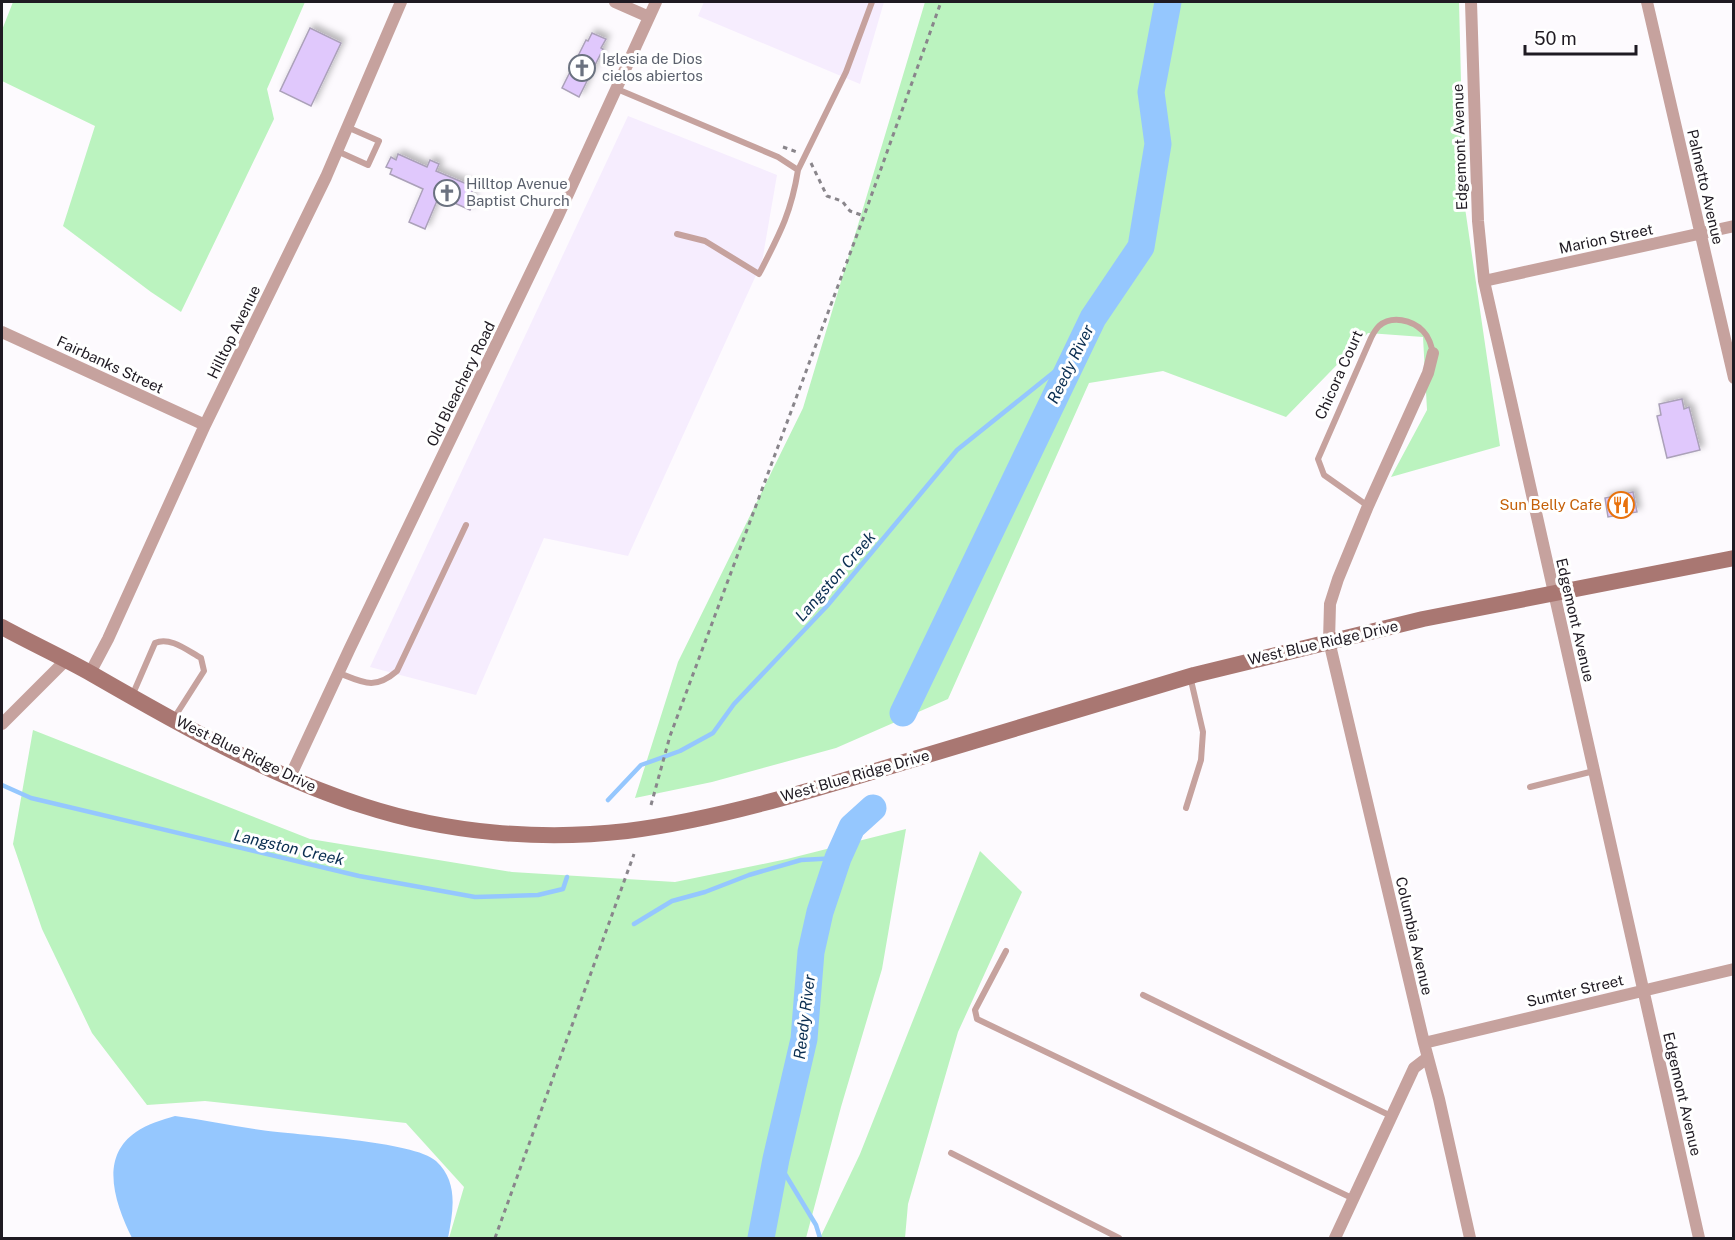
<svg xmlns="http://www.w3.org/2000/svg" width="1735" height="1240" viewBox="0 0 1735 1240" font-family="'Public Sans',sans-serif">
<defs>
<filter id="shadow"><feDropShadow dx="4" dy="-4" stdDeviation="3" flood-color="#0004"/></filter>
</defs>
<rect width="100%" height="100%" fill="#fdfafe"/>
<path fill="#f6edfe" d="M704,2h180l-24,82 -162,-68z
M628,116l149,59 -15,87 -134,294 -84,-18 -68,157 -106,-28z"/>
<path fill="#bbf3bf" d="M13,2h292l-38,87 7,30 -93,193 -30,-20 -88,-66 32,-100 -93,-45v-51z
M925,2h534l5,199 36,245 -109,31 36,-67 -4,-73 -55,-4 -82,84 -123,-46 -74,12 -141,316 -112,49 -124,34 -77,16 43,-136 125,-254z
M33,730l277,109 202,33 163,10 112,-23 119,-30 -24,140 -41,138 -35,131h-357l15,-51 -58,-64 -201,-22 -58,4 -55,-72 -50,-104 -29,-85z
M980,851l42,41 -64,140 -50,172 -3,34h-85l40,-84z"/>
<path fill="#95c7fe" d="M175,1116c29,4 57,10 86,14 34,5 154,11 175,31 23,21 17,51 12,77h-316c-16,-33 -34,-80 4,-106 11,-8 26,-12 39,-16z"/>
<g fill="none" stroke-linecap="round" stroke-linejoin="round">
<path stroke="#95c7fe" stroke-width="4.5" d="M2,785l29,13 328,78 116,21 63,-2 25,-6 4,-12
M608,800l33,-35 39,-14 33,-18 21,-29 93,-98 130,-156 117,-94
M634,924l38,-23 33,-9 44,-17 52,-15 37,-2
M776,1159l40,66 4,13"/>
<path stroke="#95c7fe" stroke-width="27" d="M903,713l190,-395 48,-71 17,-103 -7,-52 17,-90
M761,1238l15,-79 28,-120 7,-87 9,-40 18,-54 14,-31 21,-19"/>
</g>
<path fill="#e0c8fc" stroke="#aba1b9" stroke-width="1.5" filter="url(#shadow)" d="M310,28l31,15 -30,63 -31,-15z
M592,33l14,6 -5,9 2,1 -24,48 -17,-9 24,-48 2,1z
M398,154l29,13 3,-7 9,4 -3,7 38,16 -5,12 5,2 -4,9 -31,-14 -14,33 -16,-7 14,-33 -33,-15 2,-5 -6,-2 5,-10 5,3z
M1682,399l2,10 5,-2 11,43 -33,8 -10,-42 4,-1 -2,-11z
M1633,492l4,20 -29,5 -3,-19z"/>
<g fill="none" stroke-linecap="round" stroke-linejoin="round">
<path stroke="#89858b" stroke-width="3" stroke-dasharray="4.5 4.5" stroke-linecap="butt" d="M783,147l14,5
M811,163l16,33 15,5 8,10 14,5
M651,805l19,-69 194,-520 77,-214
M495,1238l139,-384"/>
<path stroke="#c6a29e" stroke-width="6" d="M617,89l161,68 20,13c-7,44 -19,65 -39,104l-54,-33 -28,-7
M337,151l31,14 11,-24 -32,-14
M798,170l48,-98 26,-70
M1368,506l-44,-31 -6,-16 53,-121c2,-4 5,-9 8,-12 13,-11 33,-6 44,5 6,6 8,14 10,22
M339,673c25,10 36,17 58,-2l69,-146
M132,696l23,-53c15,-7 33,8 46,15l3,13 -30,47
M1530,787l64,-16
M1186,808l15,-48 2,-28 -13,-56
M1006,951l-31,59 2,9 377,180
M1143,995l248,121
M951,1153l168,85"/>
<path stroke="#c6a29e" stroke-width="12" d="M615,2l34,15
M1471,2l7,219 6,60 215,957
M1647,2l87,376
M1484,281l250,-55
M2,332l203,93
M1433,353l-5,20 -60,133 -30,73 -8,25 -1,37 95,402 15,56 31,139
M90,673l18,-34 97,-214 121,-248 75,-175
M2,724l64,-64
M290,777l60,-129 208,-432 98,-214
M1424,1043l310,-74
M1335,1238l79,-170 13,-10"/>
<path stroke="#a97772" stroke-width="16" d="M2,627c29,16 60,30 90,47 85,49 178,102 272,132 83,27 176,35 263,25 100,-13 198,-45 294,-74 91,-28 182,-55 273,-82l229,-56 311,-61"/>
</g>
<defs>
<symbol id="church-ring" viewBox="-11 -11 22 22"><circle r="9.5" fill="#fff" stroke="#6b7280" stroke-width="1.5"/><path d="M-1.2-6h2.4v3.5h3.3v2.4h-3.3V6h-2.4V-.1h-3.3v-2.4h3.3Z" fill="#6b7280"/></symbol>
<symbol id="restaurant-ring" viewBox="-11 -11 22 22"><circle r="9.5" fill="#fff" stroke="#e8710a" stroke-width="1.5"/><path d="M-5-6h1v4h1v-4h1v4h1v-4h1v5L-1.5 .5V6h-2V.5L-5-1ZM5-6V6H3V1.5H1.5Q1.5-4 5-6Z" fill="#e8710a"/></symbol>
</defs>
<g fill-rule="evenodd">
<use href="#church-ring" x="567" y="53" width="30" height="30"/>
<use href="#church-ring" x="432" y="178" width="30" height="30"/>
<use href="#restaurant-ring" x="1606" y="490" width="30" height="30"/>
</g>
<g text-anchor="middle" stroke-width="6" stroke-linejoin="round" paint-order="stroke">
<g font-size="15" fill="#5b616d" stroke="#fff" text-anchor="start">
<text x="602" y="64">Iglesia de Dios<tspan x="602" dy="17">cielos abiertos</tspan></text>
<text x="466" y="189">Hilltop Avenue<tspan x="466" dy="17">Baptist Church</tspan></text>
</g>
<g font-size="15" fill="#1f1a22" stroke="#fff">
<text transform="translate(1460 147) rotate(-92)" y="5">Edgemont Avenue</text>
<text transform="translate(1705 187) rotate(77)" y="5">Palmetto Avenue</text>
<text transform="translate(1606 239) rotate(-12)" y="5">Marion Street</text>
<text transform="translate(234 332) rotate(-64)" y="5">Hilltop Avenue</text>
<text transform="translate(110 365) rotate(25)" y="5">Fairbanks Street</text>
<text transform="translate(1339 375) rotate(-66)" y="5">Chicora Court</text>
<text transform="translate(461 384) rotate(-64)" y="5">Old Bleachery Road</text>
<text transform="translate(1575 620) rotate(77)" y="5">Edgemont Avenue</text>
<text transform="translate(1323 643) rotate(-13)" y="5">West Blue Ridge Drive</text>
<text transform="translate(246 754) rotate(26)" y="5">West Blue Ridge Drive</text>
<text transform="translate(855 776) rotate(-16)" y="5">West Blue Ridge Drive</text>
<text transform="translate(1414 936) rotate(77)" y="5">Columbia Avenue</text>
<text transform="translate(1575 991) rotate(-13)" y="5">Sumter Street</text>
<text transform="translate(1682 1094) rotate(77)" y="5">Edgemont Avenue</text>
</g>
<g font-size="15" fill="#c56008" stroke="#fff" text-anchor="end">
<text x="1602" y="510">Sun Belly Cafe</text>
</g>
<g font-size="16" font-style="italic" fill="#0a2e51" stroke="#fff">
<text transform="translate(1070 364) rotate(-64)" y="6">Reedy River</text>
<text transform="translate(835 576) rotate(-49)" y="6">Langston Creek</text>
<text transform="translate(289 847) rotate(13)" y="6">Langston Creek</text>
<text transform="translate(804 1017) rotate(-83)" y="6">Reedy River</text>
</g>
</g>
<rect width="1735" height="1240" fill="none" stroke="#1f1a22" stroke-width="6"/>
<path d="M1525 45v9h111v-9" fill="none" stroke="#1f1a22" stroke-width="3"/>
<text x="1534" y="45" font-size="18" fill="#1f1a22" stroke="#ffffff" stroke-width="4.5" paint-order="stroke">50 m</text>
</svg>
